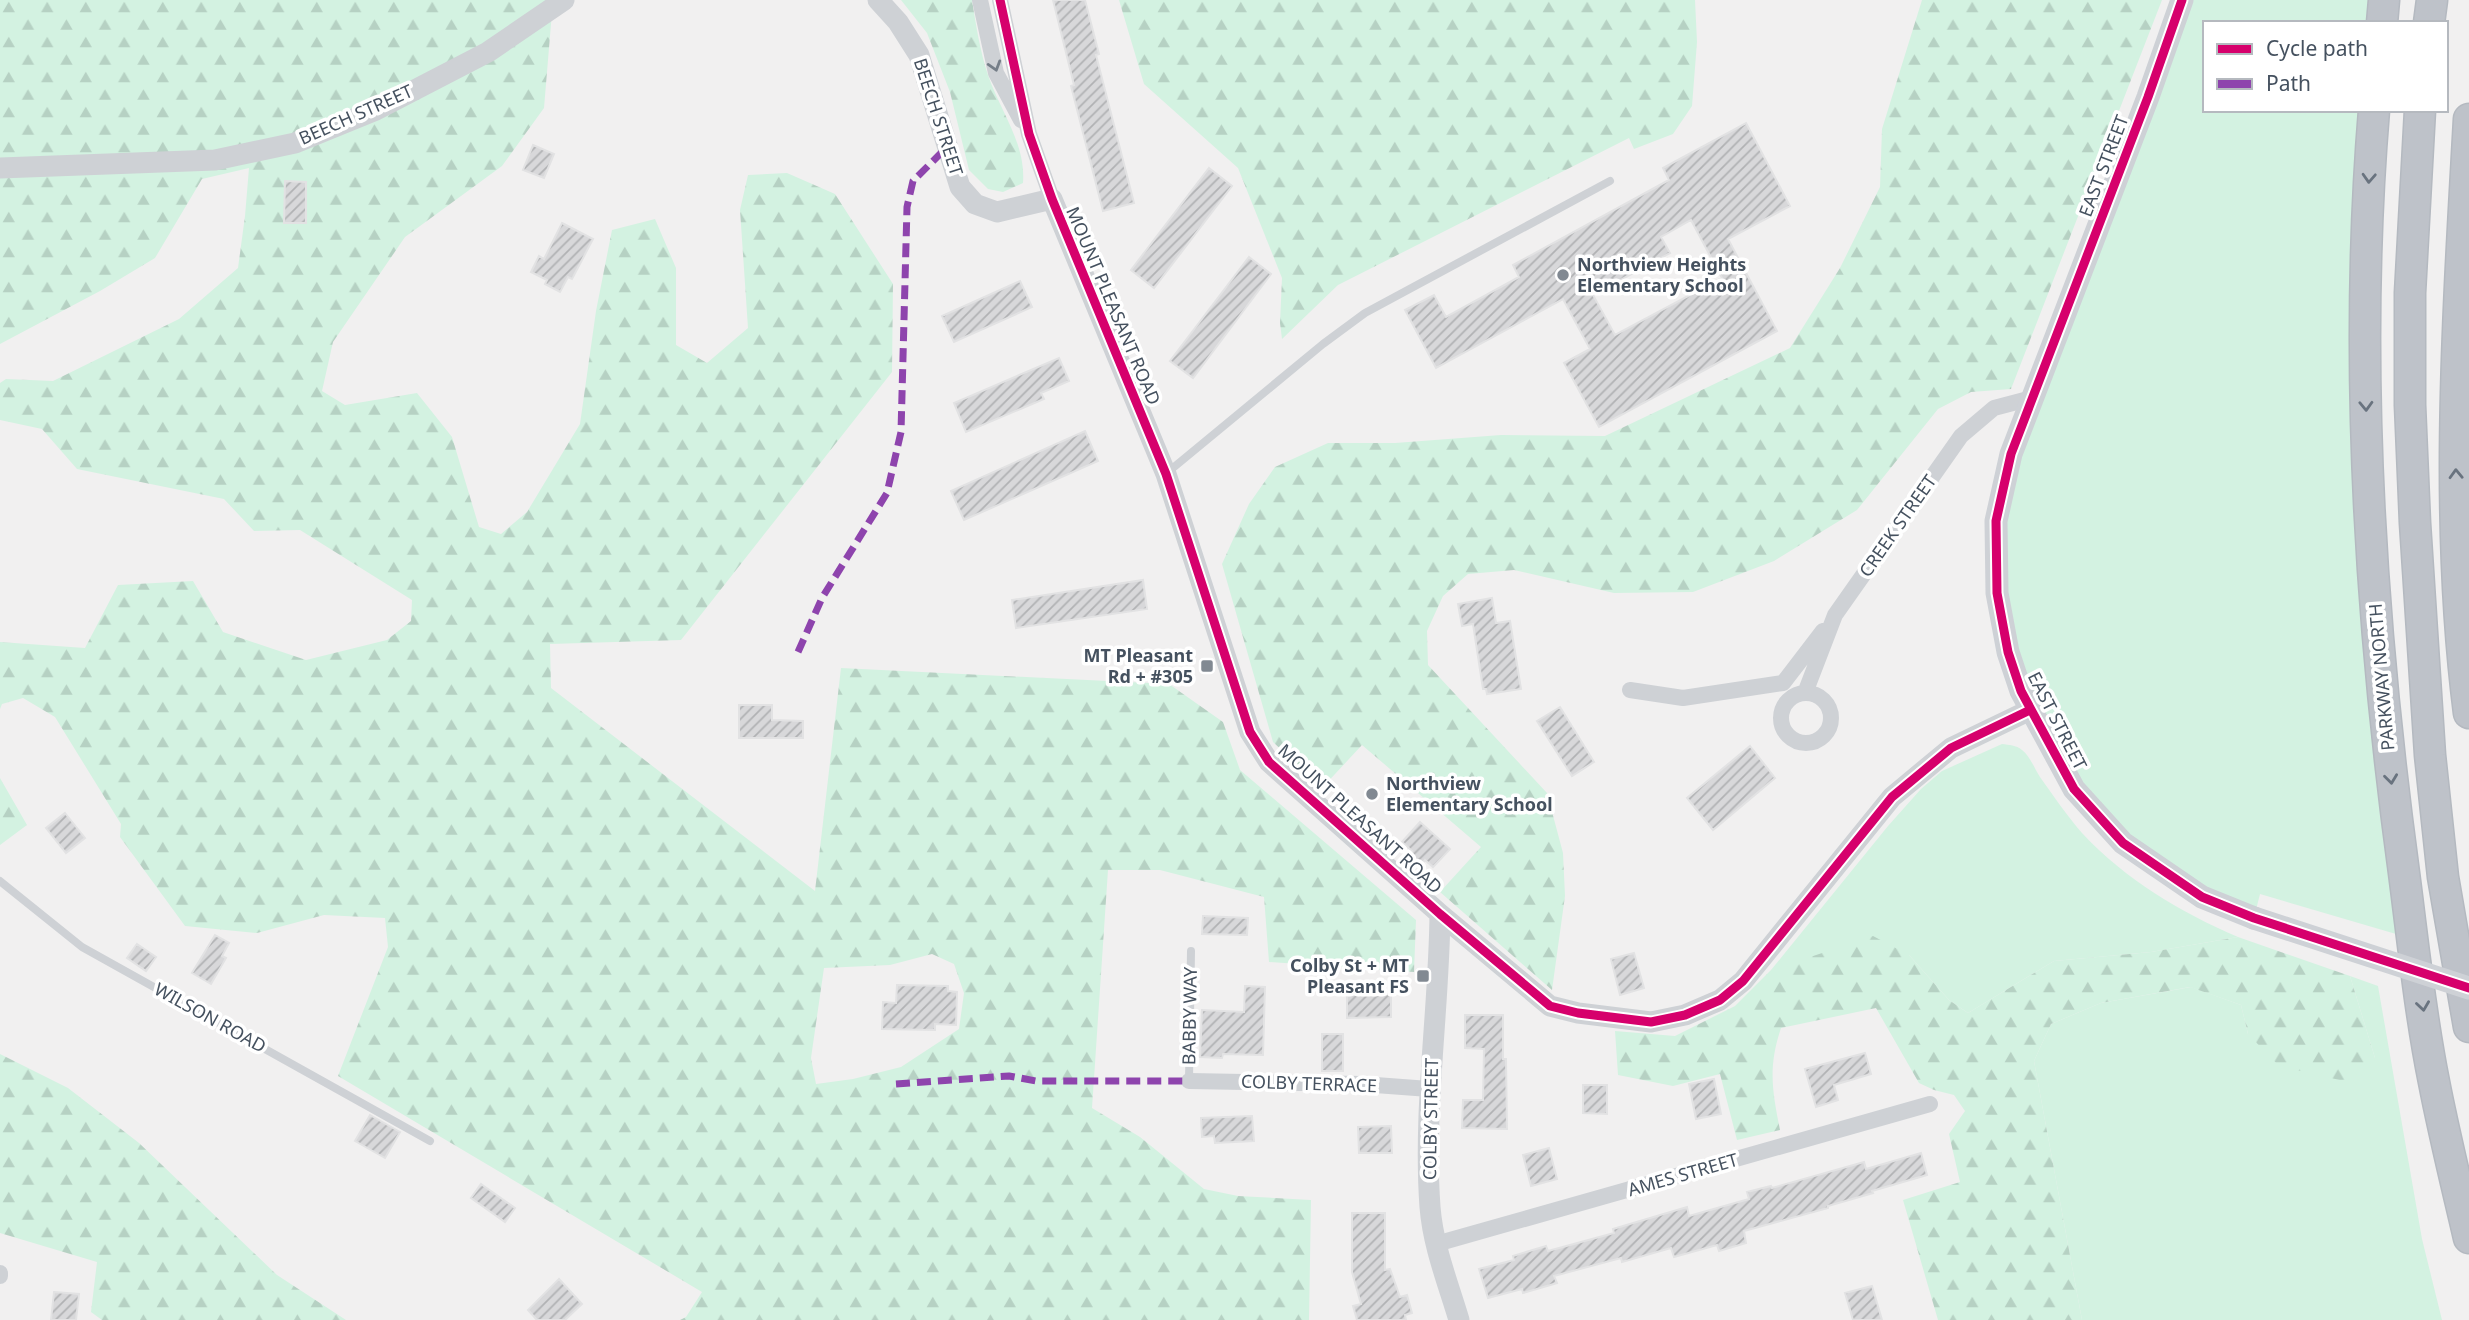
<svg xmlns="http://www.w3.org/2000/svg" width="2469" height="1320" viewBox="0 0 2469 1320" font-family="'Noto Sans',sans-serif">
<defs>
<pattern id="forest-firs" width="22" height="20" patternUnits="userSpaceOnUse" patternTransform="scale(1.75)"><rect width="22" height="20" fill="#d3f2e1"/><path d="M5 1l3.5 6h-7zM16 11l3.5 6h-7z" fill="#b6d1c3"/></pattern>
<pattern id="building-hatch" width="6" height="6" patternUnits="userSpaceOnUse" patternTransform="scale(1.75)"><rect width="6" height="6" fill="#d8d8da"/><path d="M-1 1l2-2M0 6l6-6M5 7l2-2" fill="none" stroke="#b1b2b4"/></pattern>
</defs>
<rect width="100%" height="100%" fill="#f1f0f0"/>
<path fill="#d3f2e1" d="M2182,0h202l-2,23h-177v87h169l-9,292 48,537 -153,-45 -6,24 -131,-75 -102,-152 -25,-170z
M2002,744c7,1 14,1 20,6 8,6 12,18 18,27 13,18 27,39 42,56 44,47 98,79 156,104l-87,15 -97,9 -86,52 -19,-13 -40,-45 -138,15 117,-144 33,-37 21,-18z
M2350,976l28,10 44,253 20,81h-360l-48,-259 17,-37 50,-21 90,-16 50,18 7,29 127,24z"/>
<path fill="url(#forest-firs)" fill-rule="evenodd" d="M0,0h553l-9,108 -42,58 -97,71 -72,105 -11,49 23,14 72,-12 35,44 27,90 22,7 26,-22 53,-88 16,-113 16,-81 43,-11 21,49v77l31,18 41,-35 -8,-118 8,-35 39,-2 48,21 58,90 -1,88 -211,268 -131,4 1,44 264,203 26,-223 328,16 54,38 17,48 176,150 -2,52 -145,-10 -5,-65 -104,-27h-52l-16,238 48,29 64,52 34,7 73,4 -2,120h-629l6,-3 16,-25 -364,-216 50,-129 -3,-29 -61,-3 -67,18 -72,-7 -65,-89 1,-13 -66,-107 -32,-19 -21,6 -2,5v-67l85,6 33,-63 75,-4 30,51 83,28 81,-20 24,-19 1,-21 -112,-70 -46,1 -30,-32 -147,-30 -35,-40 -42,-9v-37l6,-4 47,2 126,-62 59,-51 7,-52 4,-48 -47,11 -47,79 -55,33 -100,53zM932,954l22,10 10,29 -5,36 -58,38 -48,12 -37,5 -5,-26 13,-90 66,-3z
M901,0h71c4,25 8,51 16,75 12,36 38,68 35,108l-20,9 -15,-3 -19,-19 -19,-78 -23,-59z
M1119,0h576l2,42 -5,64 -19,28 -39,15 -5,-11 -291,147 -56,54 -2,-16 2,-45 -44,-110 -94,-84z
M1922,0h240l-151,389 -40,3 -33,17 -81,101 -83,51 -81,31 -79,1 -100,-23 -46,4 -25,22 -16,35 1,34 119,128 16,60 2,43 -13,94 -112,-98 41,-45 -119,-102 -40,43 -49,-46 -51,-178 27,-60 26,-37 53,-24h67l106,-8 104,1 185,-88 50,-80 40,-81 2,-58z
M0,778l27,47 -27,20z
M1873,936l36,19 40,45 19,13 86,-52 97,-9 87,-15 112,39 25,82 -14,27 -82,-19 -31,-32 -7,-29 -51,-18 -89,16 -50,21 -17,37 48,259h-144l-35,-120 57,-18 -11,-48 16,-23 -11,-16 -20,-5 -15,-7 -43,-75 -95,20c-13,39 -9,62 -1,102l-43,10 -17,-66 -47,12 -55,-11 -3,-44 60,5 60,-30 36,-36z
M0,1054l68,34 71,55 138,132 69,45h-244l-11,-8 6,-50 -97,-29z"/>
<path fill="url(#building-hatch)" stroke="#e2e2e3" stroke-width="2" fill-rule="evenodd" d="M1053,0h32l14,54 -3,1 38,148 -31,8 -32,-125 3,-1z
M1746,123l44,83 -62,33 49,92 -178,96 -35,-64 26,-14 -27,-50 -127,69 -31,-58 29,-15 12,22 73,-40 -6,-12 156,-85 -6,-12zM1691,220l31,58 -107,57 -22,-40 77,-42 -9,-16z
M533,145l21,9 -10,24 -21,-8z
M1209,168l23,18 -78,102 -23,-18z
M285,181l21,1v41h-22z
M562,223l31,16 -21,40 -4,-2 -8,15 -15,-8 2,-4 -16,-8 8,-16 5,3z
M1249,257l22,17 -78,104 -23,-17z
M1020,281l12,26 -78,35 -12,-26z
M1059,358l10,23 -28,12 3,6 -78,33 -12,-29z
M1085,431l13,30 -134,59 -13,-29z
M1143,580l4,29 -131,19 -4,-28z
M1492,598l4,25 14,-2 11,68 -34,5 -1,-5h-3l-10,-65 -11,2 -4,-22z
M739,705h33v15l31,1v17h-64z
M1560,707l34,55 -22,14 -35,-55z
M1750,746l25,32 -62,52 -26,-32z
M65,813l20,25 -19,15 -20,-25z
M1420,822l30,27 -17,18 -8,-7 -4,5 -12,-11 3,-3 -10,-9z
M1203,916l45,2 -1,17 -45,-1z
M215,935l14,8 -7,13 4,2 -15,26 -19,-11z
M137,944l19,13 -10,14 -19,-13z
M1634,953l10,35 -24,7 -9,-36z
M897,985l51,1v5l9,1 -1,33 -21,-1v6l-53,-1 1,-27 13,1z
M1245,986l20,1 -2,68 -40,-1 -1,4 -22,-1 2,-47 42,2z
M1391,994v23l-44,1v-23z
M1465,1015h38v44h3l1,70 -45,-1 1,-28h20l1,-51 -19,-1z
M1322,1034h21v37h-21z
M1865,1053l6,21 -37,11 4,15 -22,7 -11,-38z
M1714,1079l7,35 -25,5 -7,-35z
M1583,1085h24v29l-24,-1z
M370,1115l30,17 -15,26 -30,-17z
M1252,1116l2,25 -39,2 -1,-7 -12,1 -1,-19z
M1391,1126l1,27h-33l-1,-26z
M1549,1148l8,31 -26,7 -8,-31z
M1921,1153l6,22 -55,16 1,2 -45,13v2l-84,23 2,12 -27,8 -2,-6 -43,12 -3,-9 -49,14 -1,-4 -67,18 3,7 -34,10 -1,-4 -34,9 -9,-29 35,-9 -1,-4 33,-10 2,5 66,-18 -1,-4 74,-22 2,9 60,-17 -2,-7 24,-6 1,2 92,-26 2,7z
M481,1184l34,24 -10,14 -34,-24z
M1352,1213h33v57l5,-1 10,28 7,-2 5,18 -7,2 1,5h-49l-4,-14 8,-2 -9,-32z
M559,1279l23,25 -17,16h-28l-9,-10z
M1872,1286l10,34h-29l-8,-27z
M54,1292l25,2 -3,26h-25z"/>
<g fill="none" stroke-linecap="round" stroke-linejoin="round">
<defs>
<path id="motorway" d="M2382,23l2,-23
M2429,23l3,-23
M2374,110c-21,253 -4,512 30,763 9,69 16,140 30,209 10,52 23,104 35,156
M2420,110l-10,183v112l5,118 15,232 13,122 26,150
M2469,119c-11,198 -25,398 0,594"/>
</defs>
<use href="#motorway" stroke="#b4b9c0" stroke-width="33"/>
<path stroke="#ced1d5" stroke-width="8" d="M1168,472l155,-128 42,-31 245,-132
M0,881l82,66 348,194
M1189,1081l2,-130"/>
<path stroke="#ced1d5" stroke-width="16" d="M980,0l16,73 25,47
M1000,0l29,134 23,65
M1630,690l53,8 100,-15 40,-52
M1805,693l30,-78 126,-179 33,-28 38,-10
M1781 718a25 25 0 1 1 50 0a25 25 0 1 1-50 0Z
M1189,1081l173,3 67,5
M1436,1244l494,-140
M0,1276v-3"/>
<path stroke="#ced1d5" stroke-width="21" d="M878,0l20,22 21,33 41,132 15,17 22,8 55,-13 114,275 84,258 19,30 171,152 110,92 28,7 73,9 34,-7 35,-15 23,-19 149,-184 59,-49 79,-38
M0,168l215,-8 80,-17 81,-33 112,-58 76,-52
M1440,914c-1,98 -17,195 -10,293 3,39 18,76 29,113"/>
<path stroke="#ced1d6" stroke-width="23" d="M2182,0l-34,97 -137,357 -15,67 1,72 11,59 13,39 53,98 49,54 79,54 52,21"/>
<use href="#motorway" stroke="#bec2c9" stroke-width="30"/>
<path stroke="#ced1d6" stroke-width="23" d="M2254,918l215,70"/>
<path stroke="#8e44ad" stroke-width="7" stroke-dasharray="14 7" stroke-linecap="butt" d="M798,652l24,-54 65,-105 14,-61 6,-225 6,-26 35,-35
M896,1084l113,-8 27,5h153"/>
<defs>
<path id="cycleway" d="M1000,0l29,134 23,65 114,275 84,258 19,30 171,152 110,92 28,7 73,9 34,-7 35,-15 23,-19 149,-184 59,-49 79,-38
M2182,0l-34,97 -137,357 -15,67 1,72 11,59 13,39 53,98 49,54 79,54 52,21 215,70"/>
</defs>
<use href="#cycleway" stroke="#fff" stroke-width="13"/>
<use href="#cycleway" stroke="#d6006c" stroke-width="9"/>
</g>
<defs><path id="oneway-chevron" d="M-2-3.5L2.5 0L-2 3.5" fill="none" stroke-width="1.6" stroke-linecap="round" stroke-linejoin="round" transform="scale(1.75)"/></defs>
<use stroke="#757e88" href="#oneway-chevron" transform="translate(995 66) rotate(73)"/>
<g stroke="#69737f">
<use href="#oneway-chevron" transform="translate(2369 178) rotate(93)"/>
<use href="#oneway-chevron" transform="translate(2366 406) rotate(88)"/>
<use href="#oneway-chevron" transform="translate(2456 474) rotate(-92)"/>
<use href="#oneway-chevron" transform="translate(2391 779) rotate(83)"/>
<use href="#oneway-chevron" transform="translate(2423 1006) rotate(82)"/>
</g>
<g fill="#818992" stroke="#fff" stroke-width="2.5">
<circle cx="1563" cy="275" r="7"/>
<rect x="1200" y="659" width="14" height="14" rx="3.5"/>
<circle cx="1372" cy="794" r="7"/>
<rect x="1416" y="969" width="14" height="14" rx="3.5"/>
</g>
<g text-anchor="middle" stroke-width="7" stroke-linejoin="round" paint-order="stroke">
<g font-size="18" fill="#45515f" stroke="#fff">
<text transform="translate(356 115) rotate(-24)" y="6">BEECH STREET</text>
<text transform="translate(938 117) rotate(72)" y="6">BEECH STREET</text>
<text transform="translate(2104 166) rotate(-69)" y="6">EAST STREET</text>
<text transform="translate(1113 306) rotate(67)" y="6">MOUNT PLEASANT ROAD</text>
<text transform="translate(1898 526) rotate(-55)" y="6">CREEK STREET</text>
<text transform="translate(2382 677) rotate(-95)" y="6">PARKWAY NORTH</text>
<text transform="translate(2057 721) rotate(63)" y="6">EAST STREET</text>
<text transform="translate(1360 819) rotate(42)" y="6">MOUNT PLEASANT ROAD</text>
<text transform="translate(1190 1016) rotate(-89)" y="6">BABBY WAY</text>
<text transform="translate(210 1018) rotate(29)" y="6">WILSON ROAD</text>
<text transform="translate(1309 1084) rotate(2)" y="6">COLBY TERRACE</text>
<text transform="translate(1431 1119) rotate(-89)" y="6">COLBY STREET</text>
<text transform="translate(1683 1175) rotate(-16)" y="6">AMES STREET</text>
</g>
<g font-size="18" font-weight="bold" fill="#45515f" stroke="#fff" text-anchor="start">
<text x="1577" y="271">Northview Heights<tspan x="1577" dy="21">Elementary School</tspan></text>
<text x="1193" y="662" text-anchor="end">MT Pleasant<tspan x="1193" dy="21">Rd + #305</tspan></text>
<text x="1386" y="790">Northview<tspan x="1386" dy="21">Elementary School</tspan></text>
<text x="1409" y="972" text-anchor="end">Colby St + MT<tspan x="1409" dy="21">Pleasant FS</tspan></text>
</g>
</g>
<rect x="2203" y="21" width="245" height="91" fill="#ffffff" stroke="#b5b9bf" stroke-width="2"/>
<rect x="2217" y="44" width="35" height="10" fill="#d6006c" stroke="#b5b9bf" stroke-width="2"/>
<text x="2266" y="56" font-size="21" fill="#45515f">Cycle path</text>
<rect x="2217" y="79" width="35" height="10" fill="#8e44ad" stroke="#b5b9bf" stroke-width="2"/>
<text x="2266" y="91" font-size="21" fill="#45515f">Path</text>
</svg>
